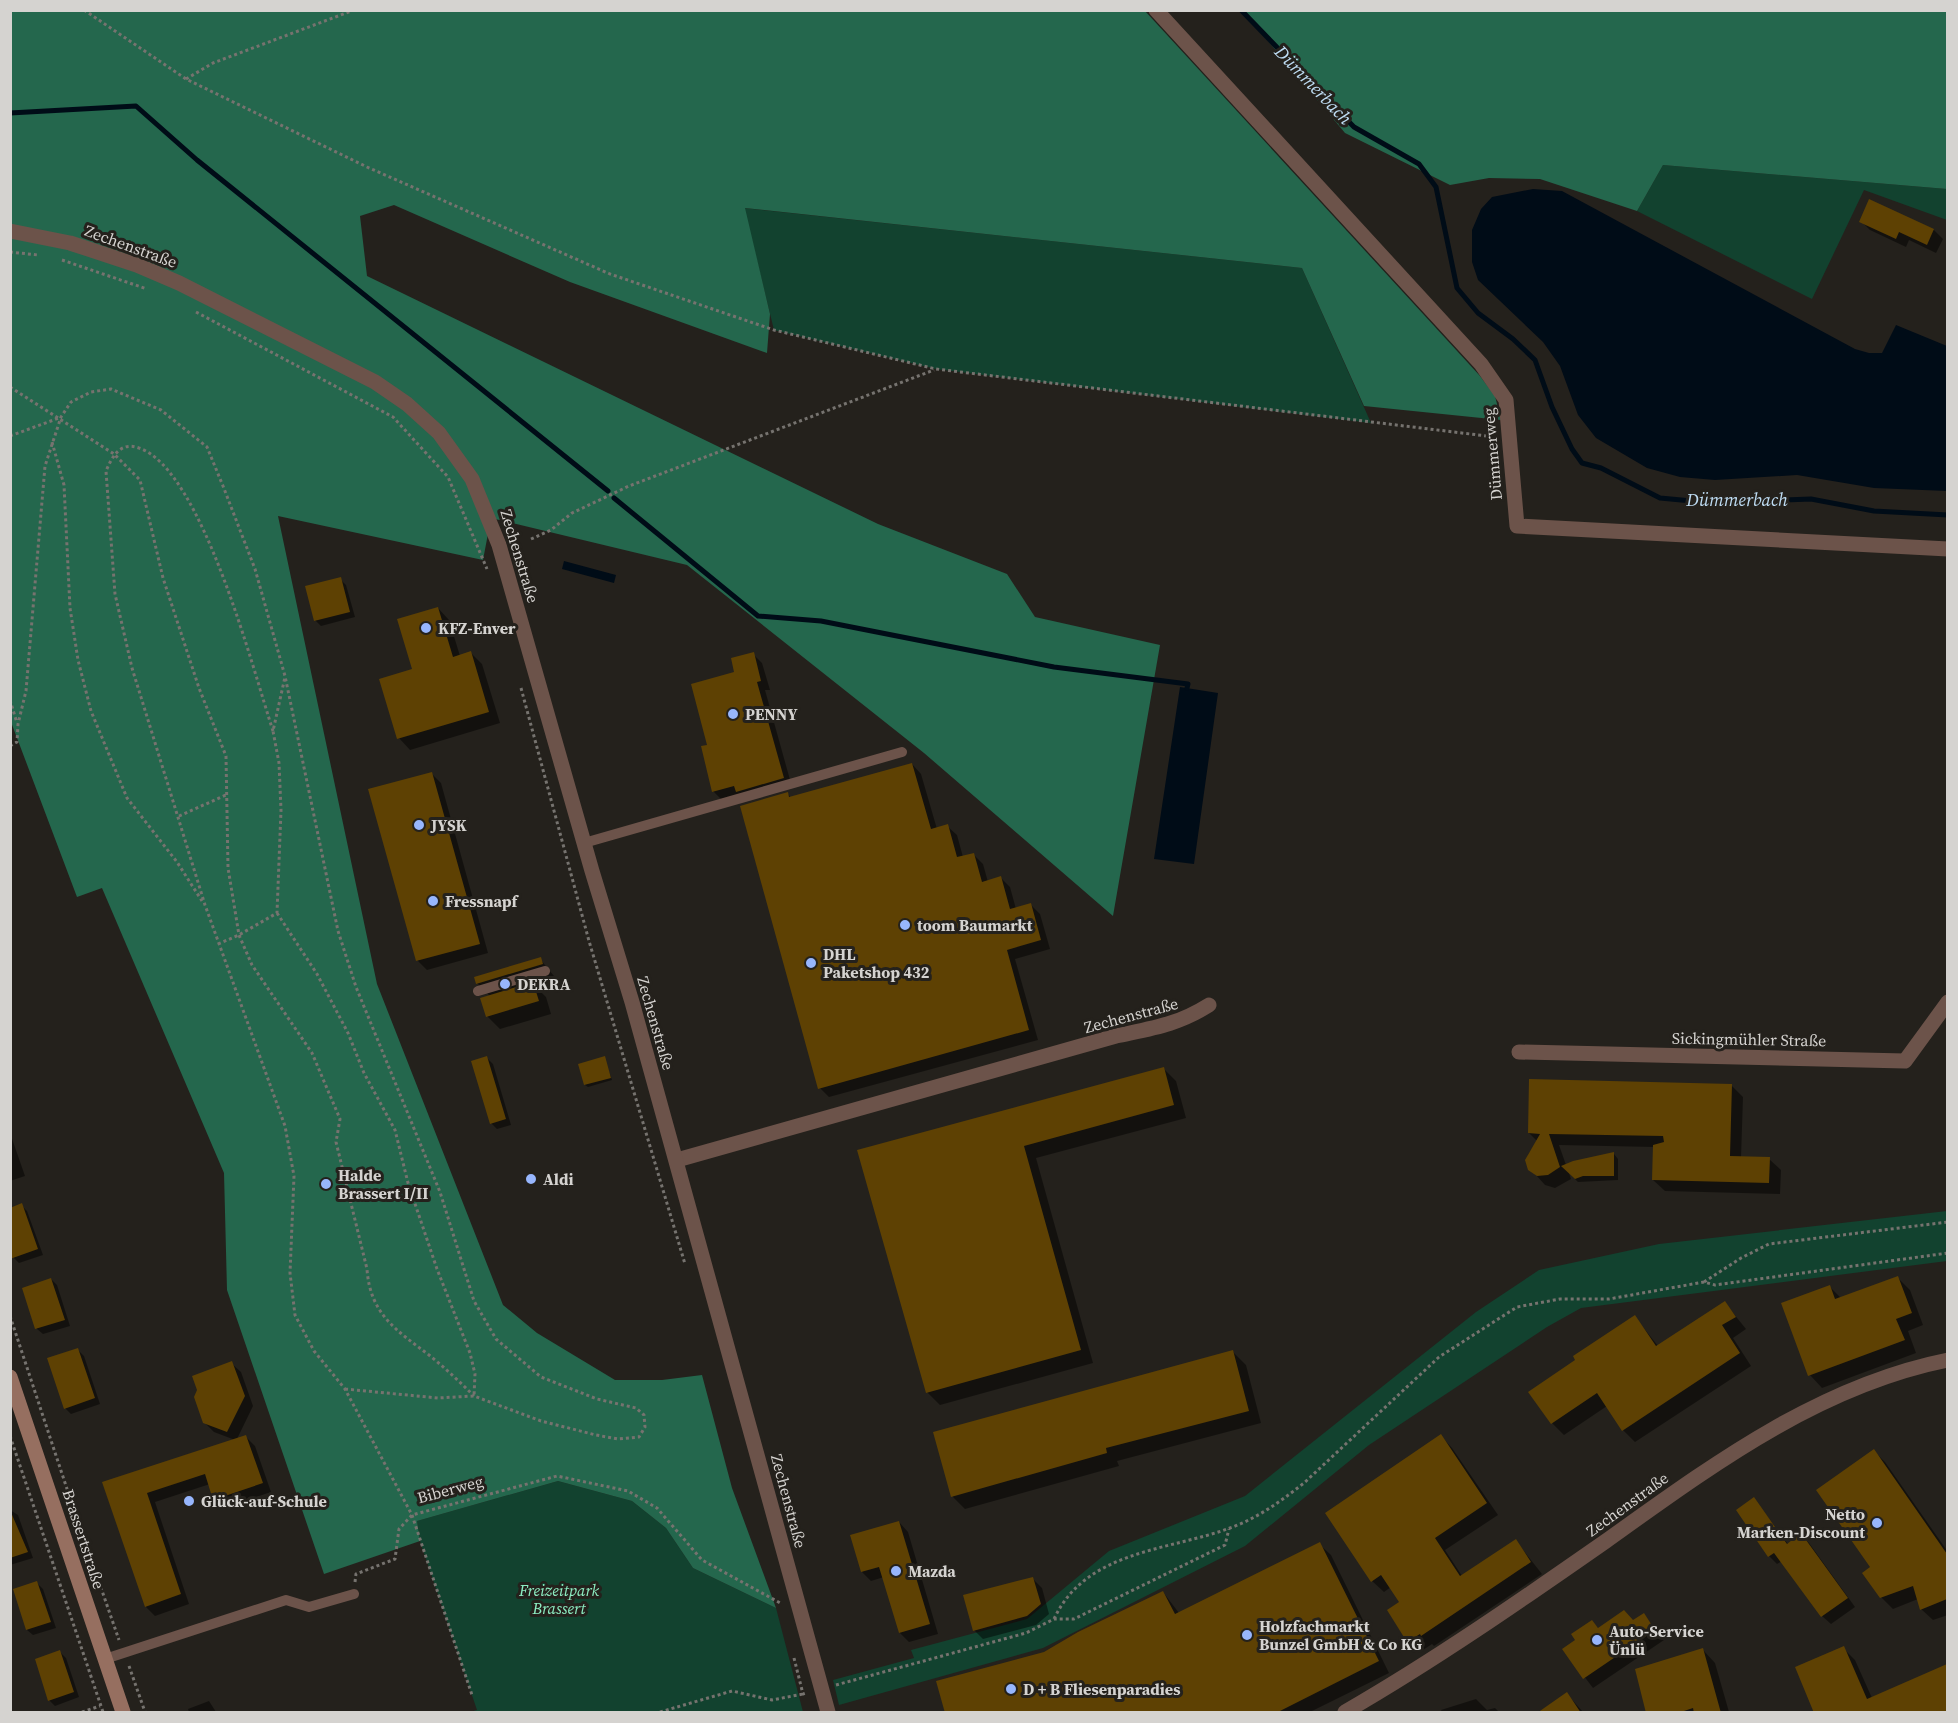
<svg xmlns="http://www.w3.org/2000/svg" width="1958" height="1723" viewBox="0 0 1958 1723" font-family="'Source Serif 4',serif">
<rect width="100%" height="100%" fill="#24211c"/>
<path fill="#12422f" d="M1663,165l284,24v31l-83,-30 -52,109 -175,-88z
M744,208l558,60 69,155 -435,-54 -162,-39z
M1947,1211v50l-366,47 -34,19 -178,118 -124,101 -202,102 -204,57 -6,-25 81,-22 -3,-8 116,-31 82,-68 136,-55 231,-184 63,-42 120,-26z
M558,1481l74,20 34,27 27,40 83,40 27,104h-333l7,-2 -57,-169 -3,-20z"/>
<path fill="#24674d" d="M10,11h1135l335,365 15,20 6,24 -137,-14 -62,-138 -557,-60 25,106 -3,39 -197,-71 -176,-77 -34,11 7,60 511,248 129,50 28,43 125,28 -47,271 -189,-163 -237,-188 -196,-47 -8,42 -205,-44 99,468 126,321 34,28 78,47h47l40,-5 30,113 44,120 -83,-40 -27,-40 -34,-27 -74,-20 -141,40 3,20 -96,33 -97,-284 -3,-117 -122,-285 -25,9 -66,-175z
M1243,11h704v178l-284,-24 -26,46 -97,-32 -51,-1 -39,7 -105,-52z"/>
<path fill="#000c17" d="M1533,189l29,2 293,158 14,4h13l14,-28 51,21v145l-73,-3 -77,-13 -82,5 -35,-3 -33,-9 -51,-30 -18,-23 -18,-49 -17,-24 -65,-62 -6,-18v-32l9,-21 11,-12z
M564,561l52,14 -2,8 -52,-14z
M1180,687l38,6 -24,171 -40,-5z"/>
<path fill="#0007" d="M1861,221l73,9 9,9 -7,14 -27,-13 -3,7 -36,-17z
M340,579l6,6 9,32 -34,9 -6,-6z
M438,608l11,12 11,36 11,-3 11,11 18,59 -90,27 -11,-12 15,-68z
M753,654l9,9 8,27h-5l27,97 -70,13 -9,-9 -5,-45 28,-73z
M912,764l9,10 16,55 10,-3 10,9 6,22 10,-3 10,10 5,18 13,-4 9,9 6,22 15,-4 9,9 10,35 -35,10 23,81 -209,57 -9,-9 -32,-294 3,4z
M431,773l10,10 47,170 -61,17 -9,-9 -48,-170z
M540,959l14,17 -22,7 14,14 5,17 -51,15 -13,-13 4,-19 -14,-14z
M487,1058l6,6 18,61 -14,4 -6,-6z
M604,1058l8,22 -24,7 -3,-2z
M1163,1068l13,13 10,37 -150,40 57,205 -153,42 -13,-13 -68,-241z
M1731,1085l12,12 -2,61 28,1 12,11 -1,24 -115,-3 -12,-11 1,-33 -95,-2 7,20 48,-11 4,5v21l-40,2 -9,-9 2,6 -16,9 -10,-3 -18,-20 1,-10 9,-14 -8,-8z
M10,1133l15,43 -15,5z
M21,1205l6,6 16,44 -24,8 -6,-6z
M1897,1277l13,13 13,35 -15,6 8,22 -94,35 -12,-13 -27,-71 47,-17 11,11z
M51,1279l6,6 13,41 -27,8 -6,-5 -13,-40z
M1725,1303l21,26 -13,9 18,28 -116,76 -12,-12 -16,-24 -43,29 -12,-12 83,-106 23,29z
M78,1350l6,6 16,48 -29,10 -6,-6z
M1233,1352l13,13 15,58 -144,38 2,5 -154,43 -12,-12 -18,-63z
M231,1363l10,9 12,34 -16,33 8,-3 10,10 16,46 -47,16 -9,-9 -5,-15 -55,18 34,102 -34,12 -9,-9 -42,-124 131,-43 -21,-8 -10,-10z
M1441,1436l11,12 46,67 -53,35 17,26 54,-35 26,33 -108,72 -2,-2 -12,8 -12,-11 -7,-39 -10,-15 -7,5 -12,-11z
M1874,1451l11,11 63,90v63l-15,5 -12,-11 -3,-10 -25,10 -12,-12 -8,-29z
M1754,1499l34,45 13,-9 8,8 46,64 -24,17 -9,-8 -40,-55 -5,3 -8,-8z
M10,1510l8,5 15,43 -23,7z
M899,1522l9,10 30,102 -29,8 -9,-9 -16,-56 -13,4 -9,-9z
M1319,1544l12,11 58,118 -79,39h-364l98,-59 119,-61 16,21z
M1033,1579l9,9 7,26 -13,11 -53,14 -9,-9z
M37,1583l6,6 13,39 -23,7 -6,-5z
M1644,1615l20,25 -71,48 -29,-38 13,-10 15,-18 7,7 34,-7z
M1843,1648l12,12 17,38 76,-32v46h-132z
M1703,1650l12,13 14,49h-81z
M60,1652l6,6 13,39 -24,9 -6,-6z
M1567,1694l16,18h-44z
M1476,1699l11,11 8,-2 4,4h-57l-1,-2z
M209,1701l7,11h-27l-1,-3z"/>
<g fill="none" stroke-linecap="round" stroke-linejoin="round">
<path stroke="#000c17" stroke-width="5" d="M1241,10l113,117 65,37 17,23 21,101 21,25 35,26 22,21 17,47 20,42 10,14 19,5 59,30 53,5 98,-4 63,12 74,4
M10,113l126,-7 61,54 411,331
M614,498l144,118 63,5 233,46 134,17 -1,4"/>
</g>
<path fill="#5e4103" d="M1869,199l65,30 -7,16 -28,-13 -3,7 -37,-17z
M341,577l9,35 -36,9 -9,-35z
M438,607l15,50 18,-6 18,61 -92,27 -18,-60 33,-10 -15,-50z
M754,652l7,29 -4,1 27,96 -48,14 -2,-6 -22,6 -11,-46 6,-1 -16,-61 43,-12 -3,-14z
M912,763l19,66 17,-5 9,33 17,-4 8,29 19,-6 9,33 21,-6 10,37 -34,10 22,80 -211,59 -78,-283 48,-14 1,5z
M432,772l48,172 -64,17 -48,-172z
M541,957l2,7 -67,20 -2,-7z
M533,982l6,19 -53,16 -6,-19z
M487,1056l19,63 -16,5 -19,-63z
M605,1056l6,22 -27,7 -6,-21z
M1164,1067l10,38 -150,41 57,204 -155,43 -69,-243z
M1529,1079l203,5 -2,72 40,1 -1,26 -117,-3 1,-35 11,-3 -1,-6 -114,-2 11,33 -12,8 -11,1 -9,-6 -3,-10 15,-26 -12,-1z
M1614,1152v24h-31l-8,3 -14,-13 12,-5z
M22,1203l16,46 -28,10v-51z
M1898,1276l14,37 -16,6 9,21 -97,36 -27,-73 49,-18 5,14z
M51,1278l14,42 -30,9 -13,-41z
M1725,1301l11,16 -14,8 18,28 -118,78 -25,-38 -46,31 -23,-32 47,-32 -2,-4 62,-41 21,31z
M78,1348l17,50 -31,11 -17,-51z
M1233,1350l16,61 -143,37 1,5 -156,44 -18,-65z
M232,1361l13,35 -18,36 -24,-9 -9,-26 3,-7 -5,-14z
M1441,1434l46,69 -52,35 25,38 56,-37 15,23 -110,74 -1,-2 -13,8 -20,-32 12,-8 -18,-27 -10,7 -46,-69z
M246,1435l17,48 -50,17 -8,-26 -58,19 34,101 -36,13 -43,-125z
M1874,1449l73,105v45l-27,11 -7,-24 -33,12 -18,-25 8,-6 -54,-77z
M1754,1497l33,47 14,-11 47,65 -27,19 -47,-64 -6,4 -32,-47z
M10,1510l18,42 -18,6z
M899,1521l31,103 -31,9 -20,-66 -18,5 -11,-37z
M1320,1542l59,119 -103,52h-331l-9,-32 108,-29 34,-20 85,-41 12,23z
M1033,1577l8,27 -14,12 -54,15 -10,-36z
M37,1581l14,41 -25,8 -13,-41z
M1624,1610l9,10 11,-7 11,17 -72,49 -21,-30 13,-9 -4,-6 21,-14 6,8z
M1844,1646l23,53 80,-35v49h-133l-19,-46z
M1703,1648l18,65h-27l-1,-5 -15,5h-32l-11,-44z
M60,1650l14,42 -26,9 -13,-42z
M1567,1692l14,21h-44z"/>
<g fill="none" stroke-linecap="round" stroke-linejoin="round">
<path stroke="#76736f" stroke-width="3" stroke-dasharray="3 3" stroke-linecap="butt" d="M84,10l102,69 181,88 243,107 164,56 162,39 559,68
M186,79l27,-16 141,-53
M10,252l28,3
M62,260l85,29
M196,312l197,105 55,60 39,92
M10,387l104,67 26,26 23,98 36,110 27,68 2,112 11,67 13,30 60,88 28,66 -4,23 31,127c3,45 29,61 62,86 16,13 31,27 45,41
M10,436l49,-18
M52,442l12,43 6,123 8,52 13,51 36,87 50,64 25,39
M531,539l20,-9 21,-17 57,-27 305,-116
M521,688l68,253 96,323
M10,700l7,23
M273,731c-20,-61 -71,-262 -134,-283 -19,-7 -27,9 -33,23l9,123 17,74 73,237 80,221 9,50 -4,97 5,42 19,36 31,38 67,126 60,180
M10,746l7,-4 1,-18 8,-33 19,-225 16,-49 10,-15 20,-10 20,-3 50,21 46,37 16,39 32,83 30,107 53,255 18,56 84,205 34,109 22,38 45,38 56,22 39,9 8,7 1,12 -6,10 -21,2 -22,-4 -55,-14 -67,-25 -36,2 -93,-9
M179,816l47,-21
M277,913l40,61 31,59 16,40 31,57 13,53 29,86 33,84 5,21 -1,22
M218,944l21,-9 38,-22 4,-103 -2,-47 -6,-32 12,-54
M1704,1282l37,-24 28,-14 179,-22
M10,1316l60,182
M10,1436l93,276
M89,1553l30,87
M355,1582l1,-8 39,-15 4,-30 13,-14 145,-39 71,15 29,17 45,52 80,44
M1054,1619c32,-69 114,-68 176,-91 28,-10 51,-27 74,-45l135,-126 78,-50 43,-8h49l95,-17 11,3 233,-32
M794,1658l9,36 3,-1
M129,1666l16,46
M836,1685l190,-52 28,-14h20l151,-74 4,-16
M82,1712l18,-6
M660,1712l72,-21 40,9 31,-6"/>
<path stroke="#6c534a" stroke-width="10" d="M584,843l318,-91
M478,991l67,-20
M105,1659l181,-59 23,7 45,-13"/>
<path stroke="#6c534a" stroke-width="15" d="M1156,10l325,354 25,36 11,126 431,23
M1519,1052l386,9 43,-59
M677,1160l439,-124c37,-8 61,-11 93,-31"/>
<path stroke="#6c534a" stroke-width="15" d="M10,231l60,12 67,22 42,18 196,99 32,22 32,29 33,46 27,66 93,326 40,131 196,710
M1345,1712c90,-52 175,-111 261,-171 105,-75 212,-155 342,-181"/>
<path stroke="#966f60" stroke-width="15" d="M10,1377l113,335"/>
</g>
<g fill="#97b6fd" stroke="#24211c" stroke-width="2">
<circle cx="426" cy="628" r="6"/>
<circle cx="733" cy="714" r="6"/>
<circle cx="419" cy="825" r="6"/>
<circle cx="433" cy="901" r="6"/>
<circle cx="905" cy="925" r="6"/>
<circle cx="811" cy="963" r="6"/>
<circle cx="505" cy="984" r="6"/>
<circle cx="531" cy="1179" r="6"/>
<circle cx="326" cy="1184" r="6"/>
<circle cx="189" cy="1501" r="6"/>
<circle cx="1877" cy="1523" r="6"/>
<circle cx="896" cy="1571" r="6"/>
<circle cx="1247" cy="1635" r="6"/>
<circle cx="1597" cy="1640" r="6"/>
<circle cx="1011" cy="1689" r="6"/>
</g>
<g text-anchor="middle" stroke-width="6" stroke-linejoin="round" paint-order="stroke">
<g font-size="16" fill="#d5d3d0" stroke="#24211c">
<text transform="translate(131 246) rotate(20)" y="6">Zechenstraße</text>
<text transform="translate(1492 454) rotate(-95)" y="6">Dümmerweg</text>
<text transform="translate(520 556) rotate(73)" y="6">Zechenstraße</text>
<text transform="translate(1131 1015) rotate(-15)" y="6">Zechenstraße</text>
<text transform="translate(656 1023) rotate(74)" y="6">Zechenstraße</text>
<text transform="translate(1749 1039) rotate(1)" y="6">Sickingmühler Straße</text>
<text transform="translate(450 1489) rotate(-15)" y="6">Biberweg</text>
<text transform="translate(789 1501) rotate(75)" y="6">Zechenstraße</text>
<text transform="translate(1627 1504) rotate(-36)" y="6">Zechenstraße</text>
<text transform="translate(84 1539) rotate(72)" y="6">Brassertstraße</text>
</g>
<g font-size="16" font-weight="bold" fill="#d5d3d0" stroke="#24211c" text-anchor="start">
<text x="438" y="634">KFZ-Enver</text>
<text x="745" y="720">PENNY</text>
<text x="431" y="831">JYSK</text>
<text x="445" y="907">Fressnapf</text>
<text x="917" y="931">toom Baumarkt</text>
<text x="823" y="960">DHL<tspan x="823" dy="18">Paketshop 432</tspan></text>
<text x="517" y="990">DEKRA</text>
<text x="338" y="1181">Halde<tspan x="338" dy="18">Brassert I/II</tspan></text>
<text x="543" y="1185">Aldi</text>
<text x="201" y="1507">Glück-auf-Schule</text>
<text x="1865" y="1520" text-anchor="end">Netto<tspan x="1865" dy="18">Marken-Discount</tspan></text>
<text x="908" y="1577">Mazda</text>
<text x="1259" y="1632">Holzfachmarkt<tspan x="1259" dy="18">Bunzel GmbH &amp; Co KG</tspan></text>
<text x="1609" y="1637">Auto-Service<tspan x="1609" dy="18">Ünlü</tspan></text>
<text x="1023" y="1695">D + B Fliesenparadies</text>
</g>
<g font-size="16" font-style="italic" fill="#8deec3" stroke="#24211c">
<text x="559" y="1596">Freizeitpark<tspan x="559" dy="18">Brassert</tspan></text>
</g>
<g font-size="18" font-style="italic" fill="#bedcf3" stroke="#24211c">
<text transform="translate(1313 85) rotate(46)" y="6">Dümmerbach</text>
<text x="1737" y="506">Dümmerbach</text>
</g>
</g>
<rect width="1958" height="1723" fill="none" stroke="#d5d3d0" stroke-width="24"/>
</svg>
